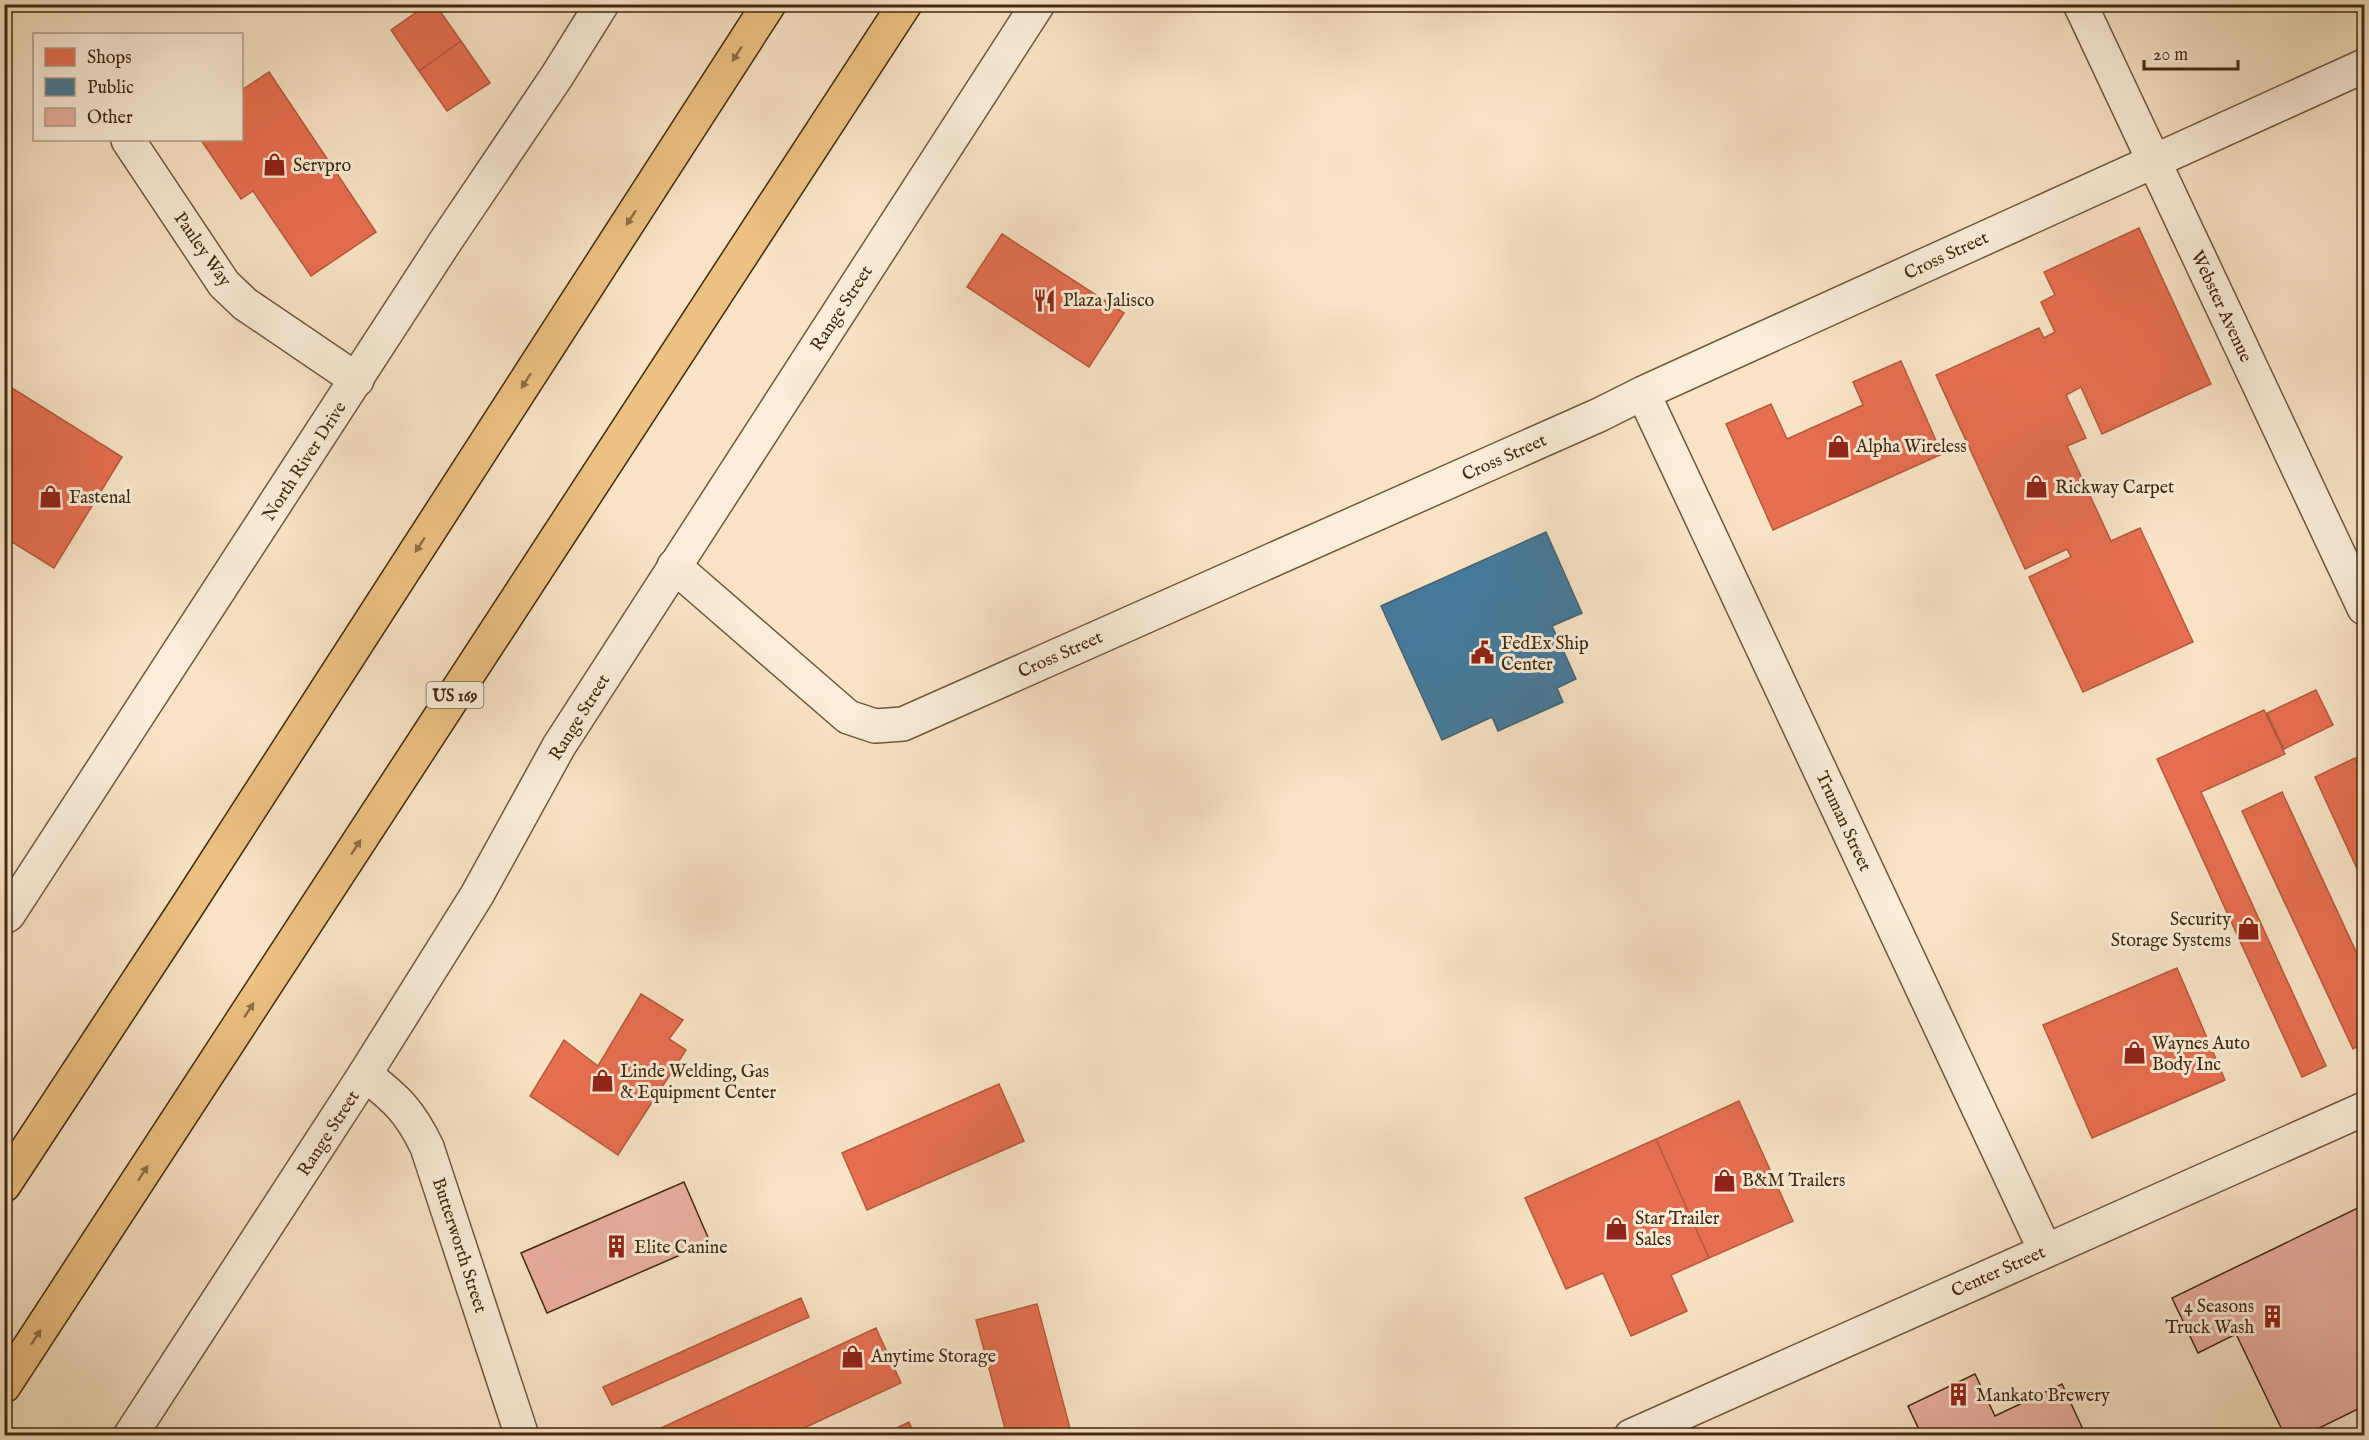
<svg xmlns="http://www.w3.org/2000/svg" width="2369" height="1440" viewBox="0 0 2369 1440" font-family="'IM FELL English',serif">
<rect width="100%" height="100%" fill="#f8e4c5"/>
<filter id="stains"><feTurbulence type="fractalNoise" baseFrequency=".00333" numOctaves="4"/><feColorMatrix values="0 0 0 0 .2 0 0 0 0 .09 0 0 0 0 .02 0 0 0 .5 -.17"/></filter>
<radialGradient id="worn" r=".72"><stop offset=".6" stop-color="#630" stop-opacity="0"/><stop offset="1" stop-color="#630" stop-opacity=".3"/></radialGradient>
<path fill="#e76f51" stroke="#b55a3d" stroke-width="1.5" d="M428,4h7l26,37 -42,30 -28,-41z
M461,41l29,42 -43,28 -28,-40z
M269,72l107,160 -65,44 -58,-85 -12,8 -40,-59h41v-50z
M2139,228l72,156 -109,50 -21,-47 -15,8 20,43 -19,8 44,95 29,-13 53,114 -110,50 -54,-115 42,-20 -4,-8 -42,20 -89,-194 103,-47 5,10 11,-6 -14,-30 14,-7 -11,-23z
M1002,234l122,79 -35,54 -122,-80z
M1901,361l41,93 -169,76 -47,-106 45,-20 16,35 76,-34 -10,-23z
M4,383l118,74 -68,111 -50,-31z
M2316,690l17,35 -49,24 -17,-36z
M2264,710l21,44 -84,38 125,274 -24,11 -145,-318z
M2355,758l9,20v106l-49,-107z
M2282,792l82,177v74l-11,6 -111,-238z
M2177,968l48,112 -133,58 -49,-113z
M641,994l42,26 -14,19 17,11 -68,105 -88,-59 34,-56 34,26z
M999,1084l25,57 -157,69 -25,-57z
M1739,1101l54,120 -84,37 -53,-119z
M1656,1139l53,119 -38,17 16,36 -56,25 -28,-63 -37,16 -41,-91z
M801,1298l8,19 -197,88 -9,-18z
M1037,1304l35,132h-65l-31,-116z
M876,1328l25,55 -114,53h-143z
M909,1422l6,14h-35z"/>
<path fill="#457b9d" stroke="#446272" stroke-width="1.5" d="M1546,532l36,81 -30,13 24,53 -19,9 6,14 -65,29 -6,-14 -50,23 -61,-134z"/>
<path fill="#eaaf9f" stroke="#40290e" stroke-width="1.5" d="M684,1182l26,60 -163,71 -26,-60z
M2364,1205v201l-61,30h-18l-49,-102 -38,19 -26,-55z
M1975,1374l20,42 67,-32 24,52h-164l-14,-30z"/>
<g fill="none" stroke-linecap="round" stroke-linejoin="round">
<defs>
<path id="minor" d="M128,140l96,144 21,20 112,76
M1643,393l402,857
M674,566l174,151 27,9 28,-2 696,-309 44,-22 721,-327
M365,1074c32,26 44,36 62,73l95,289
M1631,1436l733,-327"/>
<path id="tertiary" d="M2080,4l284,604
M4,917l4,-2 437,-673 112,-166 45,-72
M130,1436l235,-362 112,-179 82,-149 479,-742"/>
<path id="trunk" d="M4,1185l182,-277 583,-904
M4,1386l901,-1382"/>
</defs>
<use href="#minor" stroke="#6e583c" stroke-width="36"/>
<use href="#tertiary" stroke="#6e583c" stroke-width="36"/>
<use href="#trunk" stroke="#40290e" stroke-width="36"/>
<use href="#minor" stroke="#faedd9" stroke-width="33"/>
<use href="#tertiary" stroke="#faedd9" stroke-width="33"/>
<use href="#trunk" stroke="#ecc282" stroke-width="33"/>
</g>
<defs><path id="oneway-solid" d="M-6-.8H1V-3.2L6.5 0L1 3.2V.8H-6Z" transform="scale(1.5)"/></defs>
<g fill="#8d6e42">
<use href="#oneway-solid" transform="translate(737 54) rotate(123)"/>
<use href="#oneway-solid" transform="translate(631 218) rotate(123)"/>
<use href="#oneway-solid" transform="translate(526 381) rotate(123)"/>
<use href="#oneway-solid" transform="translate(420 545) rotate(123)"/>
<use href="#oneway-solid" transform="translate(356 847) rotate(-57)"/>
<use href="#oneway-solid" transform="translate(249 1010) rotate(-57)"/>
<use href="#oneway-solid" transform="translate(143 1173) rotate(-57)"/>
<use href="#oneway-solid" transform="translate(36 1337) rotate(-57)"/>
</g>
<defs>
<symbol id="shop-bare" viewBox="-9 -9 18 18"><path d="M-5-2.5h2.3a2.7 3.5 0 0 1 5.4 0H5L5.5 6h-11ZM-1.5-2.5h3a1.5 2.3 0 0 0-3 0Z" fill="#8f2418" stroke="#faedd9" stroke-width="2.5" paint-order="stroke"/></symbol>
<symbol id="restaurant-bare" viewBox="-9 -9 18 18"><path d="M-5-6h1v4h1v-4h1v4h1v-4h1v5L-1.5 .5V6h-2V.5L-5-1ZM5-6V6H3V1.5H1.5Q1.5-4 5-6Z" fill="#8f2418" stroke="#faedd9" stroke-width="2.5" paint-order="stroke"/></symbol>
<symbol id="civic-bare" viewBox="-9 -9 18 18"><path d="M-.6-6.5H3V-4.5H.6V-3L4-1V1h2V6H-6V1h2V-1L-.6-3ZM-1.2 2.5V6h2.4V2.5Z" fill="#8f2418" stroke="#faedd9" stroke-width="2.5" paint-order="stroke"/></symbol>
<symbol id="building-bare" viewBox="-9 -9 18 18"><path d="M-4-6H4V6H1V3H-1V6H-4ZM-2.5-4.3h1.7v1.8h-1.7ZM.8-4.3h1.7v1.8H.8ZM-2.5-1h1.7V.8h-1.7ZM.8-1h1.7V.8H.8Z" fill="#8f2418" stroke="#faedd9" stroke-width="2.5" paint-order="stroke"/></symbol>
</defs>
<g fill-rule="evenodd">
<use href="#shop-bare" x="258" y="148" width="33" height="33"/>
<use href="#restaurant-bare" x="1028" y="284" width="33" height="33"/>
<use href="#shop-bare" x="1822" y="430" width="33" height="33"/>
<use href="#shop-bare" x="2020" y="470" width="33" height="33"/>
<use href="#shop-bare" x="34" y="480" width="33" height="33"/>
<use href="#civic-bare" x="1466" y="636" width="33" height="33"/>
<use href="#shop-bare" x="2232" y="912" width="33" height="33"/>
<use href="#shop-bare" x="2118" y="1036" width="33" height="33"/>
<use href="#shop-bare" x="586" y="1064" width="33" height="33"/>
<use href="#shop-bare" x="1708" y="1164" width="33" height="33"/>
<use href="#shop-bare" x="1600" y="1212" width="33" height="33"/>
<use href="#building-bare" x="600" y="1230" width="33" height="33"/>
<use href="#building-bare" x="2256" y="1300" width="33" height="33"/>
<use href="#shop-bare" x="836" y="1340" width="33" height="33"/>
<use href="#building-bare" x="1942" y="1378" width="33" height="33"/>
</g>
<g text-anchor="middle" stroke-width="6" stroke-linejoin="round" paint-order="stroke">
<rect fill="#faedd9" stroke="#78644b" stroke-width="1.5" x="426.5" y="682" width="57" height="26" rx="4.5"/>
<g font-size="16" font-weight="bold" fill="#40290e">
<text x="455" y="701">US 169</text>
</g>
<g font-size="18" fill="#40290e" stroke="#faedd9" text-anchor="start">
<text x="293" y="171">Servpro</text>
<text x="1063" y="306">Plaza Jalisco</text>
<text x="1856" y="452">Alpha Wireless</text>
<text x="2055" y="493">Rickway Carpet</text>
<text x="69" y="503">Fastenal</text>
<text x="1501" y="649">FedEx Ship<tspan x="1501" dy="21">Center</tspan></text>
<text x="2231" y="925" text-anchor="end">Security<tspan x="2231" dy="21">Storage Systems</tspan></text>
<text x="2152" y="1049">Waynes Auto<tspan x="2152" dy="21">Body Inc</tspan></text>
<text x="620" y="1077">Linde Welding, Gas<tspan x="620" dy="21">&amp; Equipment Center</tspan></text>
<text x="1742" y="1186">B&amp;M Trailers</text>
<text x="1635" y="1224">Star Trailer<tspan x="1635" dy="21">Sales</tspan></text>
<text x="634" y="1253">Elite Canine</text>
<text x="2254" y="1312" text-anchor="end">4 Seasons<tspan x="2254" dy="21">Truck Wash</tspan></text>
<text x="871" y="1362">Anytime Storage</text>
<text x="1976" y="1401">Mankato Brewery</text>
</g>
<g font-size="18" fill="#40290e" stroke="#faedd9">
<text transform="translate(203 249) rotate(55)" y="6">Pauley Way</text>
<text transform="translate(1946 255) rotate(-25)" y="6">Cross Street</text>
<text transform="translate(2222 306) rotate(65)" y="6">Webster Avenue</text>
<text transform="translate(841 308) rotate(-57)" y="6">Range Street</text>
<text transform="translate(1504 457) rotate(-24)" y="6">Cross Street</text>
<text transform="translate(304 461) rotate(-57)" y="6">North River Drive</text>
<text transform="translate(1060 654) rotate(-24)" y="6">Cross Street</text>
<text transform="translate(579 717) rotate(-58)" y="6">Range Street</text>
<text transform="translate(1844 821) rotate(65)" y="6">Truman Street</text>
<text transform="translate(328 1133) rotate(-57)" y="6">Range Street</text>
<text transform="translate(460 1245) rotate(72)" y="6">Butterworth Street</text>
<text transform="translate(1998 1271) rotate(-24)" y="6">Center Street</text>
</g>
</g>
<rect width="2369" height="1440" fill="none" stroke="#f8e4c5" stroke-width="24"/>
<rect x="6" y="6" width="2357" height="1428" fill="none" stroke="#40290e" stroke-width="3"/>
<rect x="12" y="12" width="2345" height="1416" fill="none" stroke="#40290e" stroke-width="1.5"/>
<rect x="33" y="33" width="210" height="108" fill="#faedd9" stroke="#b09f88" stroke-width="1.5"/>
<rect x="45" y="48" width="30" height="18" fill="#e76f51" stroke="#b09f88" stroke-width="1.5"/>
<text x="87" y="63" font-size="18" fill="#40290e">Shops</text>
<rect x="45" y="78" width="30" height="18" fill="#457b9d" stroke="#b09f88" stroke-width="1.5"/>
<text x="87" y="93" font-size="18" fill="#40290e">Public</text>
<rect x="45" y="108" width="30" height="18" fill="#eaaf9f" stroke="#b09f88" stroke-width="1.5"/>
<text x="87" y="123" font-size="18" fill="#40290e">Other</text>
<path d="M2144 60v9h94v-9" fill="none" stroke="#40290e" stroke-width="3"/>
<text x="2153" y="60" font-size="18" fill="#40290e" stroke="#faedd9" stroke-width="4.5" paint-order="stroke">20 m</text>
<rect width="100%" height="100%" filter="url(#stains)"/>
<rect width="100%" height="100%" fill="url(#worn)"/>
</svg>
